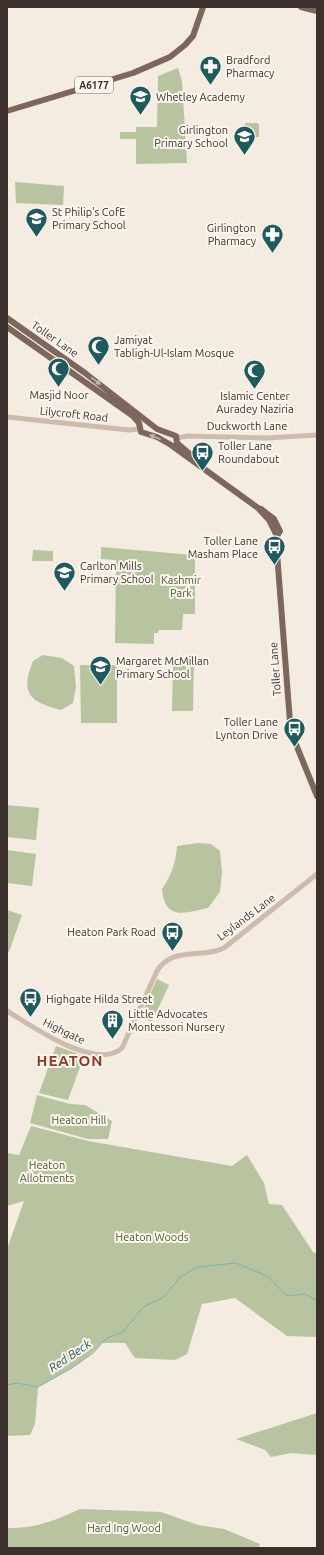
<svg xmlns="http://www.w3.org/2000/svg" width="324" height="1555" viewBox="0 0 324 1555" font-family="Ubuntu,sans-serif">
<rect width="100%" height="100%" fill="#f4ebe1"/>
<path fill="#b8c4a0" d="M178,68l4,13 5,82 -51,1v-25h-16v-7h16v-5h21l1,-51z
M245,123h13l1,2v12h-15z
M15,182l49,4 -1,19 -47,-2z
M101,547l92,8v3h2v56h-12l-1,16h-23l-1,3h-4v11l-39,-1 1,-83 -15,-1z
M33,550l20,1v10h-21z
M43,655l19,3 12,8 2,21 -3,16 -12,7c-32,-8 -41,-17 -28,-49z
M173,661h21l-1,50h-21z
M80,665h37v58h-36z
M7,805l32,3 -3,32 -29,-3z
M198,843l13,1 9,7 2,21 -2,20 -12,16c-24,5 -43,13 -46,-19 9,-13 14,-27 15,-43z
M7,850l29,4 -4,32 -25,-3z
M7,910l15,5 -13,37 -2,-1z
M157,979l12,6 -17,37 -12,-5z
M56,1046l28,10 -16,44 -29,-7z
M37,1095l33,9 15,1 27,16 -4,18h-20l-58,-16z
M31,1126l57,15 144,25 15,-11 17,28 5,21 13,1 31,47 4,2v83l-30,-1 -52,-38 -33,6 -15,50 -12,6 -40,-2 -10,-15h-23c-18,20 -42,31 -64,44l-3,37 -5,11 -23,1v-187l17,-48 -17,5v-53l12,2z
M317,1413v42l-26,-2 -20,4 -6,-7 -29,-11z
M80,1509l81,3 37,13 26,4 36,15 -2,4h-251v-20c27,1 50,-8 73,-19z"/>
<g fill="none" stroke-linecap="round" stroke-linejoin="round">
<path stroke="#7fb0b2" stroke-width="1" d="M7,1385l10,-2 21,4 34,-19 21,-15 14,-15 16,-6 20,-25 21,-10 15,-19 18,-11 39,-4 31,13 20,20 18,-2 12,7"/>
<path stroke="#cdbbac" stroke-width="5" d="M7,417l122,13 10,-1
M177,438l10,-2 80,2 50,-3
M7,1011c25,15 89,61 115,37l35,-77c15,-25 45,-12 67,-23l93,-74"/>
<path stroke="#7d675c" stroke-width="6" d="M301,7l16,4
M7,111l126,-38 37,-16 15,-12 8,-9 10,-29
M7,318l78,55 72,56 19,7 1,7 14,12 2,5
M7,327l126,89 6,7 2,9 16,5 14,8 87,63 11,12 8,16
M261,509l13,10 6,12 -3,5v17l13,169 5,20 22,54"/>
</g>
<defs><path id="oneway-solid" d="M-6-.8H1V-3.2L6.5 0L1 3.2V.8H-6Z"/></defs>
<g fill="#c2b5ac">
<use href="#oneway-solid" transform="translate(96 381) rotate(36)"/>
<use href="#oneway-solid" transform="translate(155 437) rotate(-159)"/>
</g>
<defs>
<symbol id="pharmacy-pin" viewBox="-11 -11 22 30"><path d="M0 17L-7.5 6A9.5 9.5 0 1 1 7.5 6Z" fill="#1f5a5e" stroke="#fbf5ee"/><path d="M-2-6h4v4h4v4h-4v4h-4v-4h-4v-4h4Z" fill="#fff"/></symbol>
<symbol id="school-pin" viewBox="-11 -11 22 30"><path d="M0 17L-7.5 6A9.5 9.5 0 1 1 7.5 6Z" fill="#1f5a5e" stroke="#fbf5ee"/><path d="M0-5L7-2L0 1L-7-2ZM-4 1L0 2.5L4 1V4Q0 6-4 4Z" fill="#fff"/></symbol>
<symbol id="mosque-pin" viewBox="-11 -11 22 30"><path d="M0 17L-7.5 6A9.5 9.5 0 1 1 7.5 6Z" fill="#1f5a5e" stroke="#fbf5ee"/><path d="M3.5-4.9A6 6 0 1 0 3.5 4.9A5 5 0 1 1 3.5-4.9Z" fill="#fff"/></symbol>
<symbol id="bus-pin" viewBox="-11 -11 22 30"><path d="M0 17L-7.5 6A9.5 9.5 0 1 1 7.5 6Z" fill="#1f5a5e" stroke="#fbf5ee"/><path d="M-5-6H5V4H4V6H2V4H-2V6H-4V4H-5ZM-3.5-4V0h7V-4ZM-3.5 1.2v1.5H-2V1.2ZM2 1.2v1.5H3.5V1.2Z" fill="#fff"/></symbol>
<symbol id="building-pin" viewBox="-11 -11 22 30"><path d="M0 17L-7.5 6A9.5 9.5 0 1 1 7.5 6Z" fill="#1f5a5e" stroke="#fbf5ee"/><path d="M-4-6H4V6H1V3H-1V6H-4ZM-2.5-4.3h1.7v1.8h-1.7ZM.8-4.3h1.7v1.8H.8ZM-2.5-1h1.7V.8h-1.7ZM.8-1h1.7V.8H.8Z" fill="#fff"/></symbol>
</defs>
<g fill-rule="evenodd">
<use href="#pharmacy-pin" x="198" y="54" width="25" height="34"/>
<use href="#school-pin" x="128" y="84" width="25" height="34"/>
<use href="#school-pin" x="232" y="124" width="25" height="34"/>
<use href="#school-pin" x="24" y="206" width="25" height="34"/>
<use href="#pharmacy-pin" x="260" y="222" width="25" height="34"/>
<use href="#mosque-pin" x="86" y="334" width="25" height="34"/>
<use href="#mosque-pin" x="46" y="356" width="25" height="34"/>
<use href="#mosque-pin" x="242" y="358" width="25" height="34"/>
<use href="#bus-pin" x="190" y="440" width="25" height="34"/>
<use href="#bus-pin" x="262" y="534" width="25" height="34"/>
<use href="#school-pin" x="52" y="560" width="25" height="34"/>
<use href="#school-pin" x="88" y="654" width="25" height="34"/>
<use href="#bus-pin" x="282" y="716" width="25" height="34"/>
<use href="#bus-pin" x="160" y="920" width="25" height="34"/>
<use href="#bus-pin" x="18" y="986" width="25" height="34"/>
<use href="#building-pin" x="100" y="1008" width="25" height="34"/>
</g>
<g text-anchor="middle" stroke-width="4" stroke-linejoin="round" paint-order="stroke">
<rect fill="#fbf5ee" stroke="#756b66" stroke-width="1" x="75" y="77" width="38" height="16" rx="3"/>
<g font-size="10" font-weight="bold" fill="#3b302b">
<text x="94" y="89">A6177</text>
</g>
<g font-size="11" fill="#3b302b" stroke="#fbf5ee" text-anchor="start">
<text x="226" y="64">Bradford<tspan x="226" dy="13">Pharmacy</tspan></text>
<text x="156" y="101">Whetley Academy</text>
<text x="228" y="134" text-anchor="end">Girlington<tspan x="228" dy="13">Primary School</tspan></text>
<text x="52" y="216">St Philip's CofE<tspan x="52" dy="13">Primary School</tspan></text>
<text x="256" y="232" text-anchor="end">Girlington<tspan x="256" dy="13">Pharmacy</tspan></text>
<text x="114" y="344">Jamiyat<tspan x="114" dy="13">Tabligh-Ul-Islam Mosque</tspan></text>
<text x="59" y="399" text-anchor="middle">Masjid Noor</text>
<text x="255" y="400" text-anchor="middle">Islamic Center<tspan x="255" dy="13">Auradey Naziria</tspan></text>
<text x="218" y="450">Toller Lane<tspan x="218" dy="13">Roundabout</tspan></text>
<text x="258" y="545" text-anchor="end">Toller Lane<tspan x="258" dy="13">Masham Place</tspan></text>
<text x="80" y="570">Carlton Mills<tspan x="80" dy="13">Primary School</tspan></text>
<text x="116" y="665">Margaret McMillan<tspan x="116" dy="13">Primary School</tspan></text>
<text x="278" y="726" text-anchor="end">Toller Lane<tspan x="278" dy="13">Lynton Drive</tspan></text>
<text x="156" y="936" text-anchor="end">Heaton Park Road</text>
<text x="46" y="1003">Highgate Hilda Street</text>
<text x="128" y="1018">Little Advocates<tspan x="128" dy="13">Montessori Nursery</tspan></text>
</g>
<g font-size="11" fill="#3b302b" stroke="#fbf5ee">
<text transform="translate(55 339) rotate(35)" y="4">Toller Lane</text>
<text transform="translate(74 414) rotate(6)" y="4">Lilycroft Road</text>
<text x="247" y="430">Duckworth Lane</text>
<text transform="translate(275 669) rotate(-94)" y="4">Toller Lane</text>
<text transform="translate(246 917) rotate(-37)" y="4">Leylands Lane</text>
<text transform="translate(64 1031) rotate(26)" y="4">Highgate</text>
</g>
<g font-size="11" fill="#4a5a2e" stroke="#fbf5ee">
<text x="181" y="584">Kashmir<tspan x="181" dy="13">Park</tspan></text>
<text x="79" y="1124">Heaton Hill</text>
<text x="47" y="1169">Heaton<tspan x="47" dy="13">Allotments</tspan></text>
<text x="152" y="1241">Heaton Woods</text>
<text x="124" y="1532">Hard Ing Wood</text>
</g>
<g font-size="12" font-style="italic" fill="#1f5a5e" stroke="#fbf5ee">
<text transform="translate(70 1356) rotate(-34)" y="4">Red Beck</text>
</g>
<g font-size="15" font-weight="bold" letter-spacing="1" fill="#8c3b22" stroke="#fbf5ee">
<text x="70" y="1066">HEATON</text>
</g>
</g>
<rect width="324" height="1555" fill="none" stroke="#3b302b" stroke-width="16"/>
</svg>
